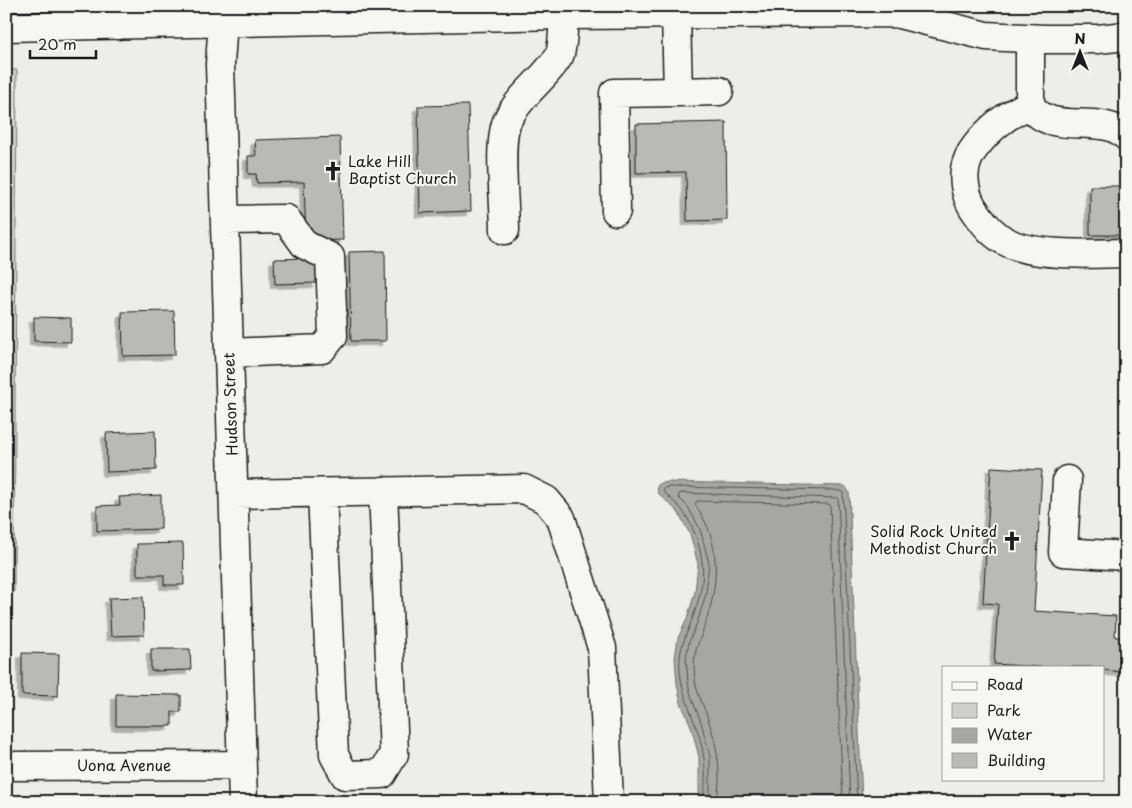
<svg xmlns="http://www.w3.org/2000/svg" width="1132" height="808" viewBox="0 0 1132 808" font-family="'Playpen Sans',sans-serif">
<defs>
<filter id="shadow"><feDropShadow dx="-4.5" dy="4.5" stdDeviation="0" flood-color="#0004"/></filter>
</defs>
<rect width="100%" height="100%" fill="#edede9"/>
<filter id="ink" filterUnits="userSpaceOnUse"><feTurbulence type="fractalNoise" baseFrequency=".02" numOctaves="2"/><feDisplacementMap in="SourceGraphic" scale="10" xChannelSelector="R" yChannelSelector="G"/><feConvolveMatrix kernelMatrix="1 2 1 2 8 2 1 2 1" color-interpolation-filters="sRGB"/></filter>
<g filter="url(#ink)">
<path fill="#cececb" stroke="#757574" d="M6,70h11l-3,522h-8z"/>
<path fill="#a6a6a3" stroke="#6f6f6d" d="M669,482l176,4 4,6 13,310h-165l2,-8v-37l-8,-31 -10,-23 -4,-19 -2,-26 3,-20 9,-19 8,-27 3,-28 -8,-30 -12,-22 -20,-19 -1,-7 4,-3z"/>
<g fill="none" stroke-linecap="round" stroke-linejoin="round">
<path stroke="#535352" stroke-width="1" d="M702,802c7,-25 2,-55 -7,-78 -8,-22 -17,-43 -15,-66 1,-14 7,-24 11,-36 7,-18 14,-41 11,-60 -2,-17 -9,-38 -20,-52 -5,-7 -13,-12 -19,-19l1,-3 5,-1 165,3 9,2 14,310
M708,802l2,-7v-39l-9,-34 -9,-23 -4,-16 -2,-25 3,-16 8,-19 9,-29 3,-31 -9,-34 -12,-22 -10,-10 2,-4 158,5 12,304
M716,802c7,-26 1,-58 -8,-83 -4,-13 -11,-25 -13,-39 -3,-27 2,-32 10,-55 11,-33 15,-65 3,-97 -3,-8 -9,-16 -13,-24l2,-3 131,3 2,1 13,297"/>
</g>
<path fill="#b9b9b6" stroke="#1c1c1c" filter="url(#shadow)" d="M468,105l3,106 -51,2 -2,-107z
M726,122l1,98 -40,1 -1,-49 -50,1v-49z
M340,137l3,103 -37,1 -2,-59 -47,1 -1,-9h-8v-18h8l-1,-16z
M1090,186h36v49h-36z
M385,251l1,90h-35l-2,-89z
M316,258l1,25 -42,1 -1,-25z
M174,311l1,44 -52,1 -1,-44z
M34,317l37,1v24l-37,-1z
M155,431l1,39 -49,2 -1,-39z
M991,467l51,3 -8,141 82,5 -1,21h10l-2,35 -20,-2v-3h-64l-45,-3 4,-60 -15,-1z
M161,495v34l-64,2v-25l23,-1 -1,-8z
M183,543l1,42h-20v-10h-27v-31z
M143,597l1,38 -33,1 -2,-38z
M151,649h39l1,21 -40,1z
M22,653l37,1 -1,42 -36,-1z
M116,694l65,1v17h-9v14h-56z"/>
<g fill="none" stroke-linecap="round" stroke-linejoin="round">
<defs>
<path id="minor" d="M117,6l1,19
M224,6l-4,58 23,738
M1030,39v65c18,34 71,7 96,32
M678,92l41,-1
M1030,104c-9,5 -18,9 -26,15 -12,8 -33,29 -37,43 -6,16 -1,37 9,50 9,13 18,24 33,31 26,13 86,11 117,10
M616,211l-2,-118 64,-1 -2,-78
M225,220l61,-1 19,26 25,12 3,79 -11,13 -93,4
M505,230c0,-26 -8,-91 3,-111 12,-24 37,-40 51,-63 4,-7 5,-40 5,-50
M1067,480l-4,72 63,4
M322,493l12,262 11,20 37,-1 12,-20 -11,-263
M234,494l290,-5 22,11 15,18 41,130 7,154
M6,766l235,-1"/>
<path id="major" d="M899,14l87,22 59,3h53l28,-3
M6,27l558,-12 331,-2 29,-7"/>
</defs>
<use href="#minor" stroke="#1c1c1c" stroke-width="31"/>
<use href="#major" stroke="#1c1c1c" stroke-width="31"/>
<use href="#minor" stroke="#f6f6f2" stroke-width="28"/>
<use href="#major" stroke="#f6f6f2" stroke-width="28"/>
</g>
</g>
<defs>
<symbol id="church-bare" viewBox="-9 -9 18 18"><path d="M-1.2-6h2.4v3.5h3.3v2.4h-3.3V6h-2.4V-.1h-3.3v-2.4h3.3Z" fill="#1c1c1c" stroke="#f6f6f2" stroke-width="2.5" paint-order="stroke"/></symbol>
</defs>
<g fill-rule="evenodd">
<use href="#church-bare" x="319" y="157" width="28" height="28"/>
<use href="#church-bare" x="998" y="527" width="28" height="28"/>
</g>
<g text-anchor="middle" stroke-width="4" stroke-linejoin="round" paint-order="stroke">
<g font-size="15" fill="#1c1c1c" stroke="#f6f6f2" text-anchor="start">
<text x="348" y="167">Lake Hill<tspan x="348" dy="17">Baptist Church</tspan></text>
<text x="997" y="537" text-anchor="end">Solid Rock United<tspan x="997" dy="17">Methodist Church</tspan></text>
</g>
<g font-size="15" fill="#1c1c1c" stroke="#f6f6f2">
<text transform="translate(231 404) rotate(-92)" y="5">Hudson Street</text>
<text x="124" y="771">Uona Avenue</text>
</g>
</g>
<rect width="1132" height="808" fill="none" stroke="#f6f6f2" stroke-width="25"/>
<rect x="12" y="12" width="1107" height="783" fill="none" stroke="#1c1c1c" stroke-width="2" filter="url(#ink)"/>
<rect x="942" y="666" width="162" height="115" fill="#f6f6f2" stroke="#9f9f9c"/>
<rect x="952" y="682" width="25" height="8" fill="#f6f6f2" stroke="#9f9f9c"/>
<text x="987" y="690" font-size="15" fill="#1c1c1c">Road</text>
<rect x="952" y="703" width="25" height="15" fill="#cececb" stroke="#9f9f9c"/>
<text x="987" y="716" font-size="15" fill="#1c1c1c">Park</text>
<rect x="952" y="728" width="25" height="15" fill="#a6a6a3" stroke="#9f9f9c"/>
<text x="987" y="740" font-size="15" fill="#1c1c1c">Water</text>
<rect x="952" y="753" width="25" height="15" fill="#b9b9b6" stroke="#9f9f9c"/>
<text x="987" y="766" font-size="15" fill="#1c1c1c">Building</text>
<g transform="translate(1080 52)" stroke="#f6f6f2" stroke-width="4" paint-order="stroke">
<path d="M0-4L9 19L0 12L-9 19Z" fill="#1c1c1c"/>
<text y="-8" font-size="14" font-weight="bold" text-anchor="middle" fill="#1c1c1c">N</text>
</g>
<path d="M30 50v8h66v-8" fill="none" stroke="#1c1c1c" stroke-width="2.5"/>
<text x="38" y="50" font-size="15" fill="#1c1c1c" stroke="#f6f6f2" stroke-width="4" paint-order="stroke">20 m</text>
</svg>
